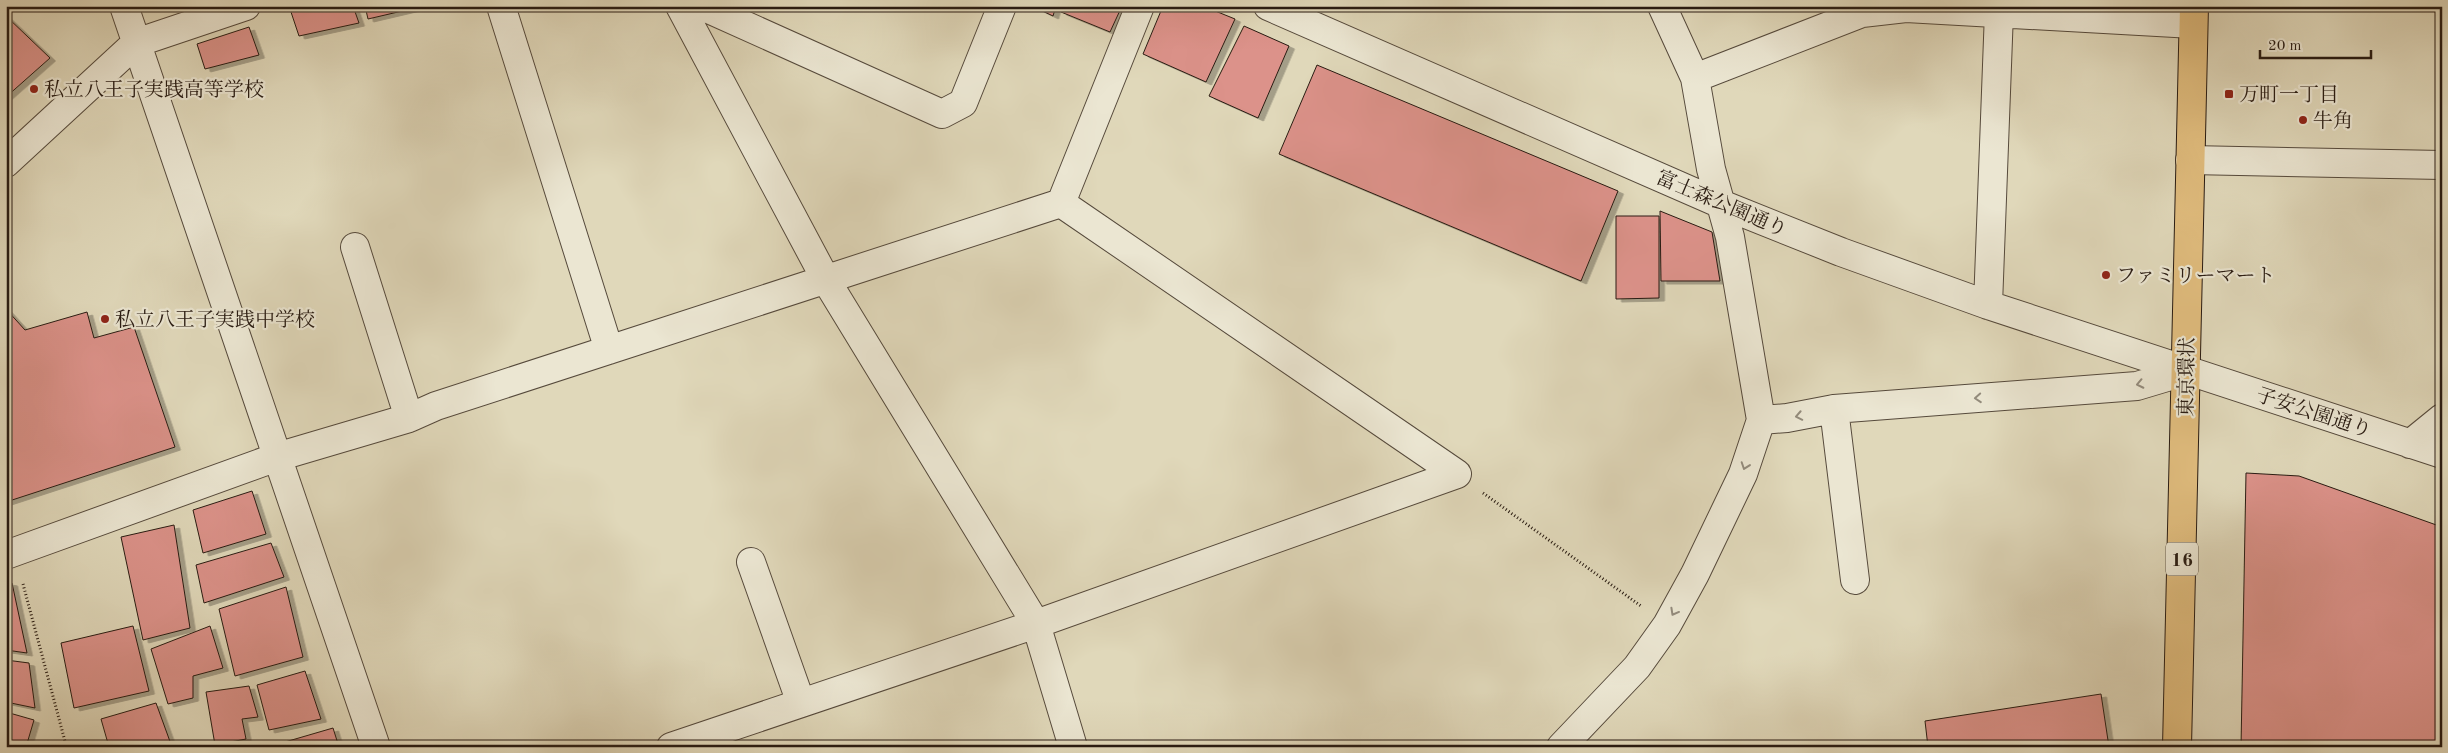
<svg xmlns="http://www.w3.org/2000/svg" width="2448" height="753" viewBox="0 0 2448 753" font-family="'Old Standard TT','Noto Serif JP',serif">
<defs>
<filter id="shadow"><feDropShadow dx="5.5" dy="3" stdDeviation="0" flood-color="#0004"/></filter>
</defs>
<rect width="100%" height="100%" fill="#e0d8ba"/>
<filter id="stains"><feTurbulence type="fractalNoise" baseFrequency=".004" numOctaves="4"/><feColorMatrix values="0 0 0 0 .2 0 0 0 0 .09 0 0 0 0 .02 0 0 0 .5 -.17"/></filter>
<radialGradient id="worn" r=".72"><stop offset=".6" stop-color="#630" stop-opacity="0"/><stop offset="1" stop-color="#630" stop-opacity=".3"/></radialGradient>
<path fill="#dc928a" stroke="#281b12" filter="url(#shadow)" d="M289,6h64l6,17 -60,13z
M365,6h49l1,2 -47,11z
M1032,6h24l-3,10z
M1064,6h58l-12,26 -49,-20z
M1163,6h40l32,13 -29,63 -63,-28z
M6,16l44,42 -44,39z
M1244,26l45,20 -31,72 -49,-22z
M249,27l10,28 -54,14 -8,-25z
M1317,65l301,126 -37,90 -302,-127z
M1660,211l52,21 8,49h-59z
M1616,216h43v82l-43,1z
M6,309l19,21 62,-18 7,26 40,-11 41,120 -169,55z
M2246,473l53,3 143,51 -3,220h-198z
M252,491l14,43 -63,19 -10,-43z
M174,525l16,103 -47,12 -22,-103z
M271,543l13,34 -80,26 -8,-38z
M6,582l6,1 15,70 -21,-3z
M286,587l17,70 -68,19 -16,-67z
M133,626l16,65 -75,17 -13,-65z
M210,626l13,42 -30,8v22l-25,6 -17,-55z
M6,660l23,3 6,45 -29,-6z
M305,671l16,48 -52,11 -12,-45z
M249,686l9,31 -16,2 4,20 -31,6 -9,-53z
M2101,694l8,53h-181l-3,-26z
M156,703l16,44h-63l-8,-28z
M6,712l28,8 -8,27h-20z
M333,728l6,19h-52l-2,-5z"/>
<g fill="none" stroke-linecap="round" stroke-linejoin="round">
<defs>
<path id="minor" d="M124,6l252,741
M501,6l108,344
M680,6l146,274 210,344 37,123
M702,6l240,108 21,-11 39,-97
M1268,6l453,198 120,48 147,53 454,149
M1695,78l167,-65 44,-5 287,16
M2190,160l252,5
M6,163l130,-120 110,-37
M1061,203l79,-197
M355,247l54,171
M1988,305l11,-293
M1834,409l21,171
M1761,420l26,-2 47,-9 303,-23 50,-15
M2410,444l32,-26
M6,555l271,-98 132,-39 27,-12 625,-203
M751,562l50,141
M671,747l365,-123 421,-150 -396,-271
M1561,747l76,-80 30,-42 28,-51 48,-100 18,-54 -31,-183 -19,-68 -16,-91 -33,-72"/>
<path id="highway" d="M2177,747l17,-741"/>
</defs>
<use href="#minor" stroke="#564a3c" stroke-width="30"/>
<use href="#highway" stroke="#281b12" stroke-width="30"/>
<path stroke="#281b12" stroke-width="3" stroke-dasharray="1 2.5" stroke-linecap="butt" d="M1483,493l158,113
M23,584l43,161"/>
<use href="#minor" stroke="#ebe6d2" stroke-width="28"/>
<use href="#highway" stroke="#e0bc7d" stroke-width="28"/>
</g>
<defs><path id="oneway-chevron" d="M-2-3.5L2.5 0L-2 3.5" fill="none" stroke-width="1.6" stroke-linecap="round" stroke-linejoin="round" transform="scale(1.25)"/></defs>
<g stroke="#938b7c">
<use href="#oneway-chevron" transform="translate(2140 384) rotate(168)"/>
<use href="#oneway-chevron" transform="translate(1978 398) rotate(176)"/>
<use href="#oneway-chevron" transform="translate(1799 416) rotate(169)"/>
<use href="#oneway-chevron" transform="translate(1745 466) rotate(109)"/>
<use href="#oneway-chevron" transform="translate(1674 612) rotate(119)"/>
</g>
<g fill="#8f2418" stroke="#ebe6d2" stroke-width="2">
<circle cx="34" cy="89" r="5"/>
<rect x="2224" y="89" width="10" height="10" rx="2.5"/>
<circle cx="2303" cy="120" r="5"/>
<circle cx="2106" cy="275" r="5"/>
<circle cx="105" cy="319" r="5"/>
</g>
<g text-anchor="middle" stroke-width="4.5" stroke-linejoin="round" paint-order="stroke">
<rect fill="#ebe6d2" stroke="#62584c" stroke-width="1" x="2166" y="542.5" width="32" height="33" rx="4"/>
<g font-size="19" font-weight="bold" fill="#281b12">
<text x="2182" y="566">16</text>
</g>
<g font-size="20" fill="#281b12" stroke="#ebe6d2" text-anchor="start">
<text x="44" y="96">私立八王子実践高等学校</text>
<text x="2239" y="101">万町一丁目</text>
<text x="2313" y="127">牛角</text>
<text x="2116" y="282">ファミリーマート</text>
<text x="115" y="326">私立八王子実践中学校</text>
</g>
<g font-size="20" fill="#281b12" stroke="#ebe6d2">
<text transform="translate(1722 203) rotate(23)" y="7">富士森公園通り</text>
<text transform="translate(2186 377) rotate(-89)" y="7">東京環状</text>
<text transform="translate(2314 412) rotate(18)" y="7">子安公園通り</text>
</g>
</g>
<rect width="2448" height="753" fill="none" stroke="#e0d8ba" stroke-width="25"/>
<rect x="8" y="8" width="2433" height="738" fill="none" stroke="#281b12" stroke-width="2.5"/>
<rect x="12" y="12" width="2423" height="728" fill="none" stroke="#281b12"/>
<path d="M2260 50v8h111v-8" fill="none" stroke="#281b12" stroke-width="2.5"/>
<text x="2268" y="50" font-size="15" fill="#281b12" stroke="#ebe6d2" stroke-width="4" paint-order="stroke">20 m</text>
<rect width="100%" height="100%" filter="url(#stains)"/>
<rect width="100%" height="100%" fill="url(#worn)"/>
</svg>
